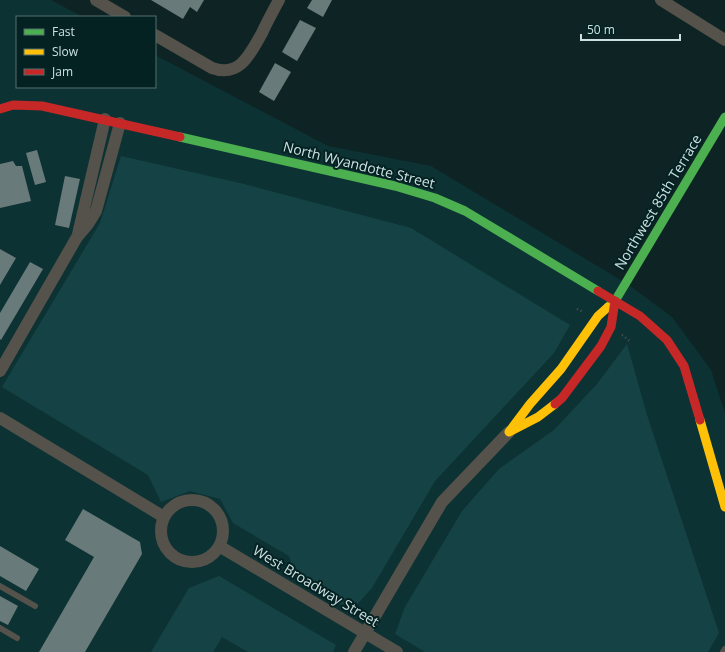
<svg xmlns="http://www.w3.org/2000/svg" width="725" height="652" viewBox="0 0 725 652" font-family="'Open Sans',sans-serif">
<rect width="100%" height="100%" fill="#0e2424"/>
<path fill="#0d3233" d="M0,0h51l32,17h-66v70h138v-32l173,91 103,20 198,119 43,32 39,53 14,43v239h-725z"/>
<path fill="#154345" d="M121,156l123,28 167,44 159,97 -16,28 -119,128 -63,107 -21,23 -55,-32 -7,-23 -56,-33 -13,-24 -30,-8 -29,11 -13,-27 -146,-88 98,-164z
M627,344l20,71 72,218 -11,19h-283l-30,-18 10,-27 57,-96 37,-42 55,-39 43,-46z
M219,576l117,69 -3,7h-85l-26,-15 -9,15h-62l38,-64z"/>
<path fill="#697a7a" d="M151,0h53l-7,12 -7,-5 -7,12z
M312,0h20l-9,17 -16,-9z
M300,20l16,8 -19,33 -15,-9z
M275,63l16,9 -17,29 -15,-9z
M37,150l9,32 -11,3 -9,-32z
M13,161l3,5h6l9,35 -31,7v-44z
M65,176l15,3 -11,49 -14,-3z
M0,249l16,9 -16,27z
M30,262l13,7 -42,71 -1,-1v-26z
M83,509l57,33 2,12 -57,98h-46l55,-95 -29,-17z
M0,546l39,23 -13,22 -26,-15z
M0,596l18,10 -10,19 -8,-4z"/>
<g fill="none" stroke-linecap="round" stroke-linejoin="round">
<path stroke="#525652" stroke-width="2.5" stroke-dasharray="1 3" stroke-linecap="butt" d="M577,309l6,3
M622,335l9,7"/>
<path stroke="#54524a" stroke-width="6" d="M0,586l35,20
M0,628l17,10
M723,652l2,-3"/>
<path stroke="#54524a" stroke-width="12" d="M96,0l29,17
M661,0l64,40
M155,35l57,33c28,10 38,-14 50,-35 5,-11 11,-22 17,-33
M78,234l27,-115
M0,371l77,-134 11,-13 8,-13 24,-88
M0,418l164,99
M161 531a31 31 0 1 1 62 0a31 31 0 1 1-62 0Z
M219,546l178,106
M354,652l88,-150 67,-70"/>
<path stroke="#4caf50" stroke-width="9" d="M180,137l215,49 40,12 30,13 133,80
M608,307l7,-6 110,-184"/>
<path stroke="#ffc107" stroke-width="9" d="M555,404l-17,13 -29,15 21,-28 31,-35 37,-53 10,-9
M700,420l25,87"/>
<path stroke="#c62828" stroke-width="9" d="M0,109l13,-4 29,1 138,31
M598,291l42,25 27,24 17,26 16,54
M555,404l7,-6 39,-52 10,-19 4,-26"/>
</g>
<g text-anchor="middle" stroke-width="4" stroke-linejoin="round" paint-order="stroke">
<g font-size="14" fill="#cce0e1" stroke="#052223">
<text transform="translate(359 165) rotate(14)" y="5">North Wyandotte Street</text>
<text transform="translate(658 202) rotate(-59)" y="5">Northwest 85th Terrace</text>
<text transform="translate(316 586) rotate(31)" y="5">West Broadway Street</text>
</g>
</g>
<rect x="16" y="16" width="140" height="72" fill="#052223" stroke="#556e6f"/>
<rect x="24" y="29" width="20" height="6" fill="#4caf50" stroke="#556e6f"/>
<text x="52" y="36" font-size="12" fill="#cce0e1">Fast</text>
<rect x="24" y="49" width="20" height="6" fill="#ffc107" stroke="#556e6f"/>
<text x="52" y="56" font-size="12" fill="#cce0e1">Slow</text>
<rect x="24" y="69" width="20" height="6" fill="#c62828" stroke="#556e6f"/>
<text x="52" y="76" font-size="12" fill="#cce0e1">Jam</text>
<path d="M581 34v6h99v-6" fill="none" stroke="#cce0e1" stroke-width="2"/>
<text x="587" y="34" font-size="12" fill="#cce0e1" stroke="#052223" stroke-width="3" paint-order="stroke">50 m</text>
</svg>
